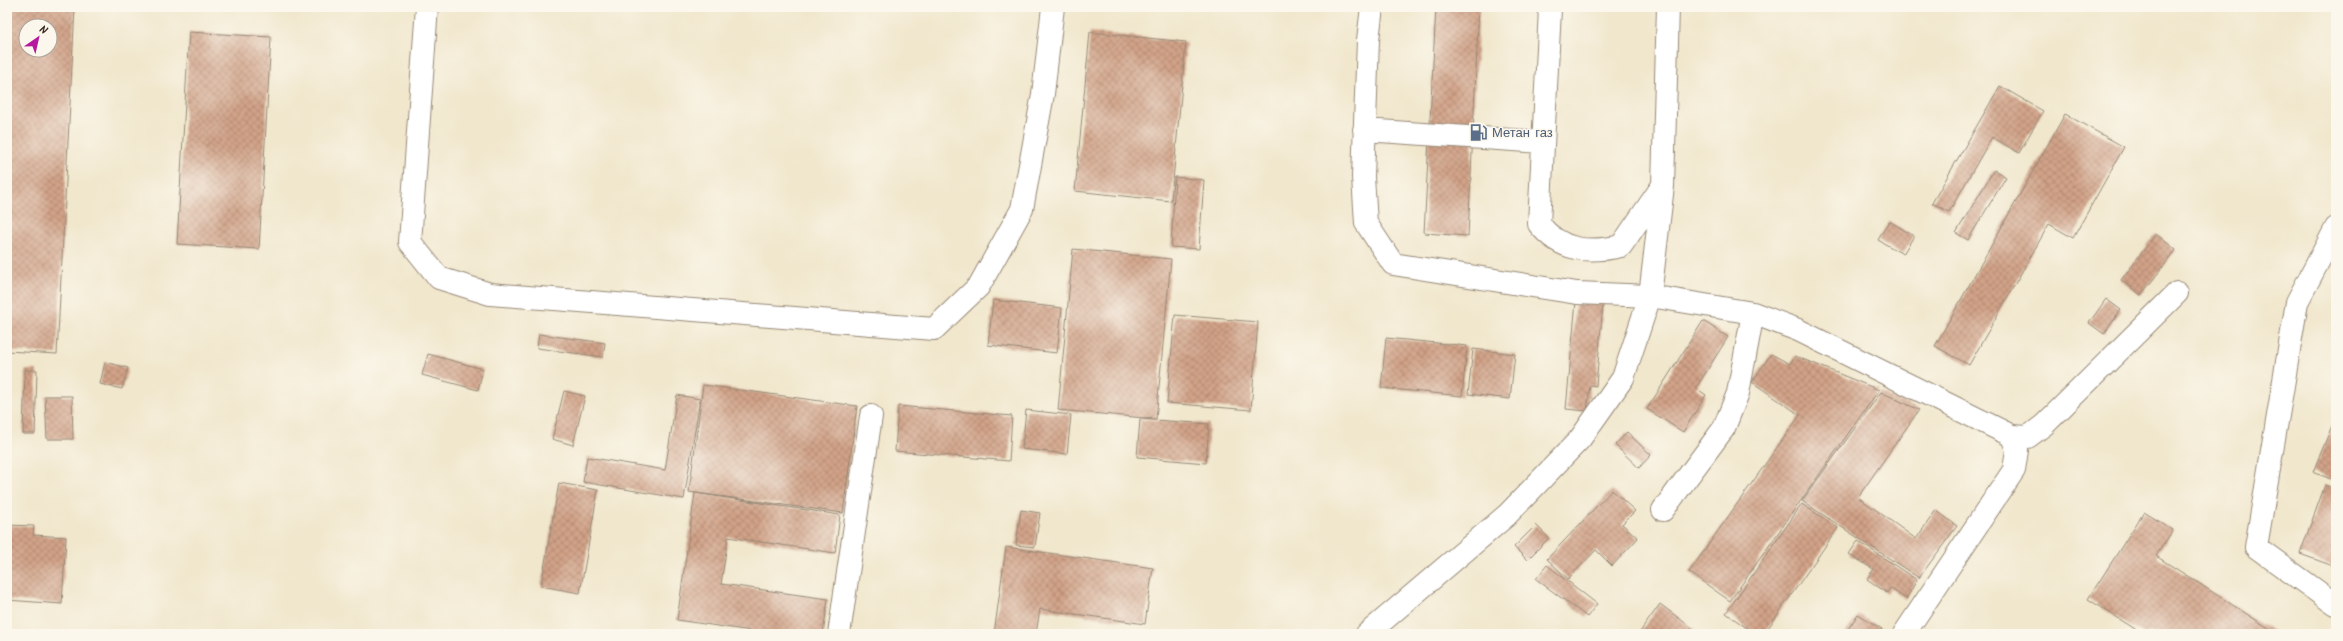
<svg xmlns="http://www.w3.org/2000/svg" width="2343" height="641" viewBox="0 0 2343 641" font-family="Kalam,sans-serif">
<defs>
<pattern id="building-cross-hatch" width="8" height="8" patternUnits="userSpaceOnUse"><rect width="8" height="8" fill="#d2a388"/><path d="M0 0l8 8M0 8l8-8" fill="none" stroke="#ac856f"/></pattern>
</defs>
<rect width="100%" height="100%" fill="#fbf7ec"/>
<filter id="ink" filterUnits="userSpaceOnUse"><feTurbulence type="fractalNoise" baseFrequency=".025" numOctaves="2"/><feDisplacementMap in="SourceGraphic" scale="8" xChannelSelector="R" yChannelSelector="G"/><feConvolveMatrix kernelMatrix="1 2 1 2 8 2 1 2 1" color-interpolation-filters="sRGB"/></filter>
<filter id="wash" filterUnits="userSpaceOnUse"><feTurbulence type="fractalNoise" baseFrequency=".012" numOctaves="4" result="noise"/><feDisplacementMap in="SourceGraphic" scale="16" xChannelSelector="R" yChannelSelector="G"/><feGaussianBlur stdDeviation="0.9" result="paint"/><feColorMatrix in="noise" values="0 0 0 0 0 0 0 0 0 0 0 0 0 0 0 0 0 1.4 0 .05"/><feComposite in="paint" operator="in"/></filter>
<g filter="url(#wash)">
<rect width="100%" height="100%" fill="#f1e7cd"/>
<g id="blocks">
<path fill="url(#building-cross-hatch)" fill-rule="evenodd" d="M7,7h68l-18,347 -50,-3zM26,26h24v24h-24z
M1436,7h43l-11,229 -44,-3z
M189,32l82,5 -12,212 -82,-5z
M1090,32l96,10 -15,159 -96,-10z
M2000,86l43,25 -24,42 -27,-16 -43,75 -17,-9z
M2065,114l59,33 -51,91 -24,-14 -80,141 -34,-19z
M1994,170l12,7 -38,63 -12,-7z
M1175,177l29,3 -5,69 -28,-2z
M1889,221l25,15 -11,18 -25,-14z
M2156,234l20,16 -35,45 -20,-15z
M1073,249l98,10 -15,160 -98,-9z
M2106,299l15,11 -17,24 -15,-11z
M993,300l69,8 -5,45 -69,-8z
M1576,301l27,3 -7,82 -6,-1 -3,26 -21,-2z
M1175,315l83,7 -7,88 -84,-7z
M1703,321l25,16 -32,51 10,7 -23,37 -36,-23z
M539,334l66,9 -2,14 -66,-9z
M1386,338l81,8 -5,50 -81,-8z
M1473,349l42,5 -5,45 -42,-5z
M428,354l55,15 -5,21 -56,-15z
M1771,354l19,10 5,-8 84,34 -149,211 -41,-29 111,-157 -48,-33z
M105,362l23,6 -6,21 -22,-5z
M25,370h12l-2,64h-12z
M703,385l154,21 -14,107 -154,-21z
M564,391l21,5 -12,49 -21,-6z
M1881,392l38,18 -61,87 58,42 20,-29 21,16 -38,52 -117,-77z
M677,395l23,4 -16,100 -101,-17 4,-25 78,13z
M45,396h27l1,43h-26z
M898,406l114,10 -3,45 -114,-10z
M1026,410l45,5 -4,39 -45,-5z
M2336,416v65l-23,-9z
M1140,419l69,5 -3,39 -69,-6z
M1627,432l24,23 -12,13 -24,-23z
M559,483l39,7 -18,103 -39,-7z
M2325,485l11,4v78l-36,-13z
M1612,490l23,21 -13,13 16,14 -26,28 -16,-16 -28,29 -21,-20z
M695,493l145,22 -5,38 -107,-16 -7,47 107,15 -5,35h-51l-95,-14z
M1802,504l36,24 -74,106h-9l-29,-21z
M1021,510l19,3 -5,34 -19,-2z
M2144,512l29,18 -17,26 122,78h-135l-55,-35z
M7,525l27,1 -1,9 33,2 -4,67 -55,-4 2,-25h-2z
M1536,525l13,13 -22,22 -13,-13z
M1858,541l59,39 -11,19 -16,-11 -3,5 -20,-14 6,-10 -24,-15z
M1006,547l147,21 -8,56 -105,-15 -4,25h-42z
M1547,565l50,39 -10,13 -51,-38z
M1660,604l40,30h-56l-4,-2z
M1858,614l24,15 -3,5h-34z"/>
</g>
</g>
<g filter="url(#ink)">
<use href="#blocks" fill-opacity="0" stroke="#968876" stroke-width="1"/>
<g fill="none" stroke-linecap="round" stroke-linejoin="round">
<defs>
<path id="minor" d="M427,7l-17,235 29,36 51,16 444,35 45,-43 43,-77 21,-115 10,-87
M1372,7l-4,33 -5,137 3,46 27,41 184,29 73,3 103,17 45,17 214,106 5,14 -3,20 -110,164
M1547,7l3,2 -11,215c22,28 50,29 82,22l40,-58
M1364,130l179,12
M2336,228l-39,74 -41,245 80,58
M2012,436l16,1 16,-12 133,-132
M1663,510l61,-82 14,-35 15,-80
M839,634l32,-218
M1367,634l140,-119 73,-76 43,-61 27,-82 13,-110 5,-179"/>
</defs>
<use href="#minor" stroke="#968876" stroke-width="24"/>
<use href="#minor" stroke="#fff" stroke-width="22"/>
</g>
</g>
<defs>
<symbol id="fuel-bare" viewBox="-9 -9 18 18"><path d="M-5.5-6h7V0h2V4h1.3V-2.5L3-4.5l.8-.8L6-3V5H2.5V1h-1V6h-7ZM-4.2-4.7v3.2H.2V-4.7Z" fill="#5c6f8a" stroke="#fbf7ec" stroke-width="2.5" paint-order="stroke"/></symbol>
</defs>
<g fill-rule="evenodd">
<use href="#fuel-bare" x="1466" y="120" width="25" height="25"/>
</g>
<g text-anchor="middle" stroke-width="3" stroke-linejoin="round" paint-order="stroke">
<g font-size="13" fill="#4e5e75" stroke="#fbf7ec" text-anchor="start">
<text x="1492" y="137">Метан газ</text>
</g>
</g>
<rect width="2343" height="641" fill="none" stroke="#fbf7ec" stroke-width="24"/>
<g transform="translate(38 38) rotate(34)"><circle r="19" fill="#fbf7ec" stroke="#aea59a"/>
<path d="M0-3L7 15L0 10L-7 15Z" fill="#b5179e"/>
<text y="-6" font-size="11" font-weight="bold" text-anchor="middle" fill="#3b2a1e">N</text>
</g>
</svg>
